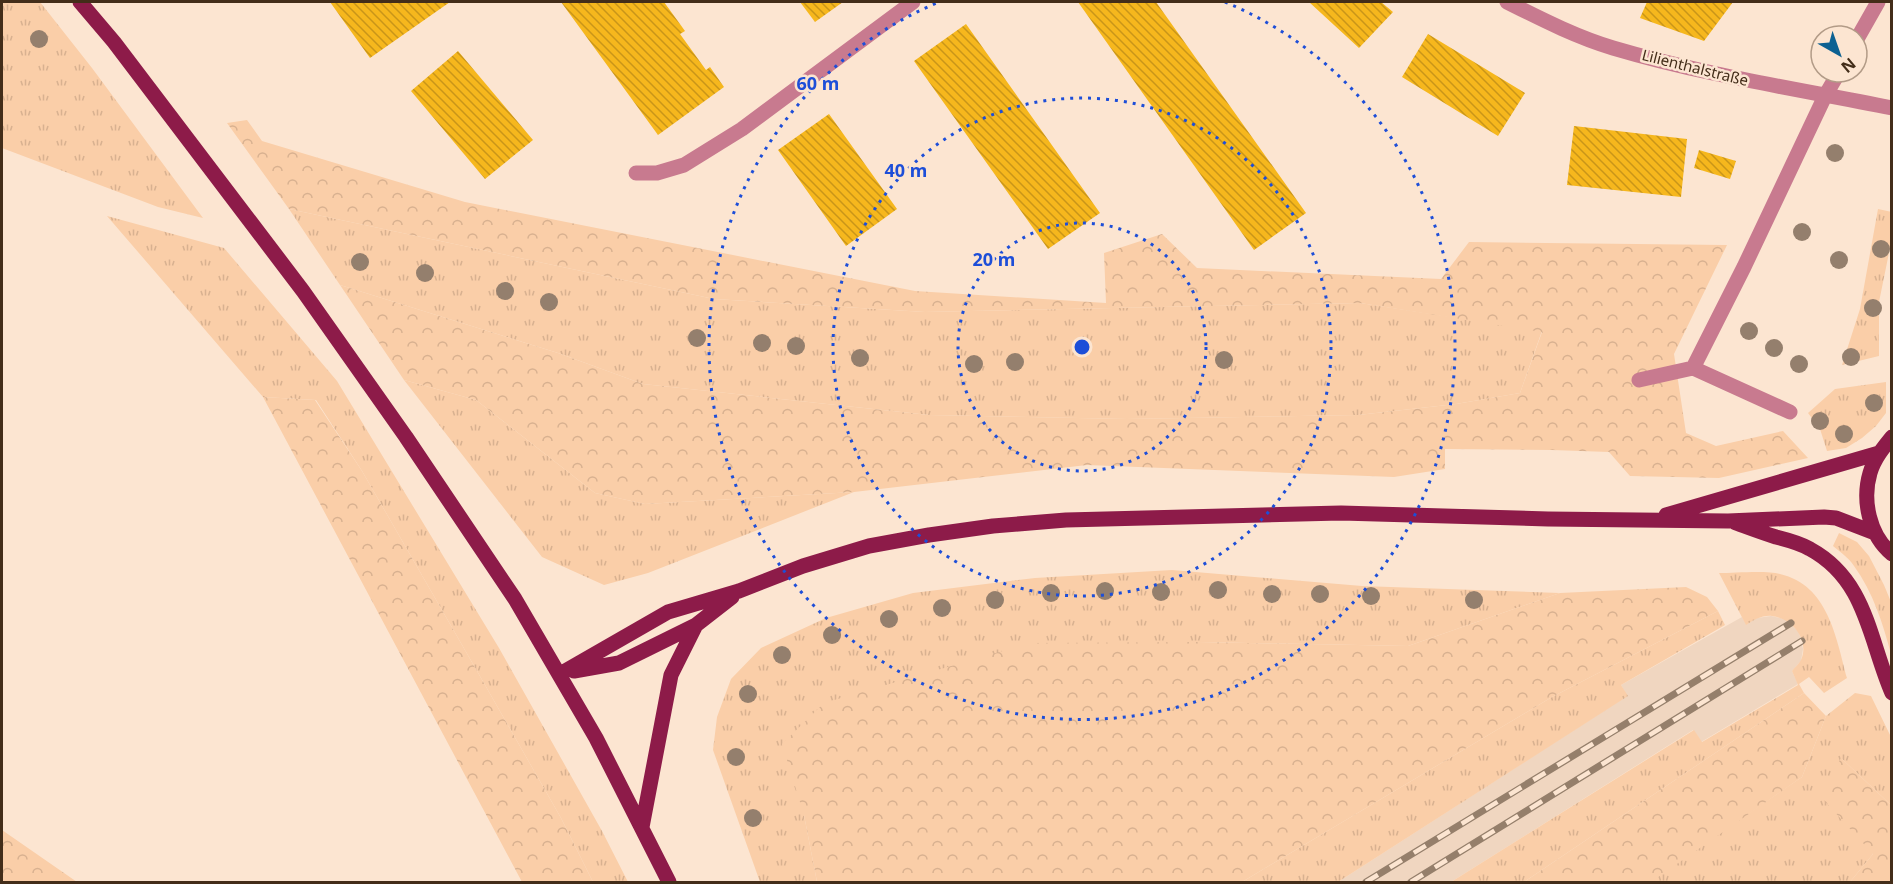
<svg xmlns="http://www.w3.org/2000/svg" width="1893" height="884" viewBox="0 0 1893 884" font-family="'Noto Sans',sans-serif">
<defs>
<pattern id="grass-tufts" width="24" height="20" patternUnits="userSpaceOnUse" patternTransform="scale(1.5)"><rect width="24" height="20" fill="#facea8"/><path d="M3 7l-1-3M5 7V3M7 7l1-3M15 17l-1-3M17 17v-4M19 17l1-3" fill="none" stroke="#d8b190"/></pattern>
<pattern id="forest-crowns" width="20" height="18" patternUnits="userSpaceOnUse" patternTransform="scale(1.5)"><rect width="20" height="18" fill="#facea8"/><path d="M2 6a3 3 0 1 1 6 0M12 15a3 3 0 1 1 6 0" fill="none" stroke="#d8b190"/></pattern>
<pattern id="building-back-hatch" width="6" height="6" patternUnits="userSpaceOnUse" patternTransform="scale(1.5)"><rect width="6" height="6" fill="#f6b71d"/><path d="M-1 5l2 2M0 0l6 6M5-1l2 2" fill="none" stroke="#c99519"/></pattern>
</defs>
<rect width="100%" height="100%" fill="#fce5d1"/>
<path fill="#f0d6c0" d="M1771,616l14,3 14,13 4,17 -2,12 -9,10 6,13 -97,58 -8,-12 -242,152h-113l289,-186 -6,-11 121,-68 4,7 11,-6z"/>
<path fill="url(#grass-tufts)" d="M2,2h38l52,66 111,150 -45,-11 -156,-59z
M289,209l425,90 211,13 435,-9 182,28 -22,62 -64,11 -98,11 -231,4 -198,-4 -286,-31 -85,-31 -218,-68z
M1878,209l14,3 -1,31 -12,59v54l-37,9 18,-56z
M107,216l117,32 113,133 162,267 103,183 26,51h-35l-32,-64 -84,-147 -115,-200 -46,-71 -53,-3z
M404,380l72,20 119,93 50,11 209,-12 -206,81 -44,12 -62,-28z
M1886,382v31l-10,13 -14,12 -16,10 -19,3 -7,-22 -12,-16 27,-24z
M1839,533l18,9 12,14 15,29 7,17v52c-8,-30 -18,-62 -37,-88 -5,-8 -14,-14 -21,-20z
M1172,570l190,16 198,7 -152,53 -209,-4 -395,173 13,67h-57l-47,-132 4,-33 14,-38 30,-31 65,-30 87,-25 122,-15z
M1719,573c15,0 48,-3 61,1 48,11 56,63 67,104l-23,15 -15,-16 -10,7 5,9 -280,189h-73l243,-152 8,12 96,-57 -6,-14c2,-3 7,-7 9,-11 9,-20 -9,-42 -29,-44 -10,-1 -18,4 -26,9z
M1718,611l7,14 -104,60 7,11 -290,186h-96l310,-185z
M1855,693l16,3 20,41v68l-49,-46 31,95 -23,28h-202l154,-105 24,-61z"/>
<path fill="url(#forest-crowns)" d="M247,120l15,21 203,61 450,89 191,12 -2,-50 58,-19 35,34 244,11 28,-37 258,3 -53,109 12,79 30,13 67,-15 25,27 -89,20 -89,-2 -21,-24 -57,-2 -107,-1v20l-51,8 -307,-12 -233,27 -209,12 -50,-11 -119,-93 -72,-20 -64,-95 218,68 85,31 286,31 198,4 231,-4 98,-11 64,-11 22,-61 -182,-29 -435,9 -211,-13 -425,-90 -62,-86z
M263,397l52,3 47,71 115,200 84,147 32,64h-71z
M1686,587l21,10 11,14 -166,86 -310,185h-425l-13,-67 -22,-71 42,-41 206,-60 169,-1 209,4 152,-53z
M1804,693l22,23 -24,61 -151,105h-127z
M1841,758l50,47v77h-41l23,-28 -53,-58z
M2,830l75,52h-75z"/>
<path fill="url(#building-back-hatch)" d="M330,2h120l-80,56z
M561,2h103l21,29 -5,3 26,36 4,-3 14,20 -66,48z
M800,2h43l-28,20z
M1078,2h78l150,211 -52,37z
M1309,2h72l12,10 -34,36z
M1647,2h86l-29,39 -64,-23z
M966,24l134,189 -52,36 -134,-188z
M1428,34l97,59 -27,43 -96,-59z
M458,51l75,89 -48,39 -74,-88z
M829,114l68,95 -51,37 -68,-96z
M1574,126l113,13 -6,58 -114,-12z
M1699,150l37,11 -6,18 -36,-11z"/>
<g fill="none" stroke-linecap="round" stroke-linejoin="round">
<path stroke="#c87a8f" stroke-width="15" d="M1507,2c34,17 69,35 106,46 91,27 185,41 279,60
M1857,39l21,-37
M636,173h21l27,-8 58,-36 171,-127
M1693,368l51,-101 81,-171 14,-24
M1639,380l54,-12 97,44"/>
<path stroke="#8d1b49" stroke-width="15" d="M80,2l34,40 189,249 103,146 109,162 81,139 73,144
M1892,437c-9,11 -18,22 -22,36 -8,27 -1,62 22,81
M1666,515l213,-62
M1736,523c14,5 27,10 40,14 12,3 24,6 34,12 57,31 59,91 82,144
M574,671l45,-8 77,-38 36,-28
M560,674l108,-62 71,-21 64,-25 66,-20 60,-11 64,-9 73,-6 275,-7 207,6 180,2 96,-4 12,1 39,15
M642,827l29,-152 25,-50"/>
<defs>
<path id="rail" d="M1366,882l425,-259
M1411,882l391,-241"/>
</defs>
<use href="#rail" stroke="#957f6b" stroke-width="7"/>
<use href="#rail" stroke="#fce5d1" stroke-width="4.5" stroke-dasharray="14" stroke-linecap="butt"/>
</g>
<g fill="#947f6d">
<circle cx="39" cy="39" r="9"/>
<circle cx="1835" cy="153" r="9"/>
<circle cx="1802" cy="232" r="9"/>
<circle cx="1881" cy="249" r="9"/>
<circle cx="1839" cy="260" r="9"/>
<circle cx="360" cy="262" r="9"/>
<circle cx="425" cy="273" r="9"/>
<circle cx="505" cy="291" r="9"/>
<circle cx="549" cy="302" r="9"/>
<circle cx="1873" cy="308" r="9"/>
<circle cx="1749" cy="331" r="9"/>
<circle cx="697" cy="338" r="9"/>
<circle cx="762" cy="343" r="9"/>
<circle cx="796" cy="346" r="9"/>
<circle cx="1774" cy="348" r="9"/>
<circle cx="1851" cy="357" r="9"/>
<circle cx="860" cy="358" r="9"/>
<circle cx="1224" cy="360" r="9"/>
<circle cx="1015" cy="362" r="9"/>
<circle cx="974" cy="364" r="9"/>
<circle cx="1799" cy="364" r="9"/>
<circle cx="1874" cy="403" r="9"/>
<circle cx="1820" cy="421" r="9"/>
<circle cx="1844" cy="434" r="9"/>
<circle cx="1218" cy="590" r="9"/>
<circle cx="1105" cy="591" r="9"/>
<circle cx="1161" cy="592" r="9"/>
<circle cx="1051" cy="593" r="9"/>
<circle cx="1272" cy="594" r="9"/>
<circle cx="1320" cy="594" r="9"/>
<circle cx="1371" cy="596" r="9"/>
<circle cx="995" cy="600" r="9"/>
<circle cx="1474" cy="600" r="9"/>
<circle cx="942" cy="608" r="9"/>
<circle cx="889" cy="619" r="9"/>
<circle cx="832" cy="635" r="9"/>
<circle cx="782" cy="655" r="9"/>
<circle cx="748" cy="694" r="9"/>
<circle cx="736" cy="757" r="9"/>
<circle cx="753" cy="818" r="9"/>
</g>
<g fill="none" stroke="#1d4ed8" stroke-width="3" stroke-dasharray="3 6">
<circle cx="1082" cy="347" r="124"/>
<circle cx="1082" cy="347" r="249"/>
<path d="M1225 2A373 373 0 1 1 939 2"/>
</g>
<g text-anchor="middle" stroke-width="5" stroke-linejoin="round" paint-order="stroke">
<g font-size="15" fill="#432d19" stroke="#fce5d1">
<text transform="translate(1695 68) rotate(14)" y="5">Lilienthalstraße</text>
</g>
</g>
<circle cx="1082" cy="347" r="9" fill="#1d4ed8" stroke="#fce5d1" stroke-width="3"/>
<g font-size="18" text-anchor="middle" font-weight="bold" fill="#1d4ed8" stroke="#fce5d1" stroke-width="5" stroke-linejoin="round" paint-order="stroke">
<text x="818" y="90">60 m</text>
<text x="906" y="177">40 m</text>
<text x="994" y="266">20 m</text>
</g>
<rect width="1893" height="884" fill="none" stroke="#432d19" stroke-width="6"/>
<g transform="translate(1839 54) rotate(140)"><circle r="28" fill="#fce5d1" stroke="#b29b87" stroke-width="1.5"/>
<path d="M0-4.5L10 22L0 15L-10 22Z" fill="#0d6192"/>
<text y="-9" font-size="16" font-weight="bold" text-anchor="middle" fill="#432d19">N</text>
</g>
</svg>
